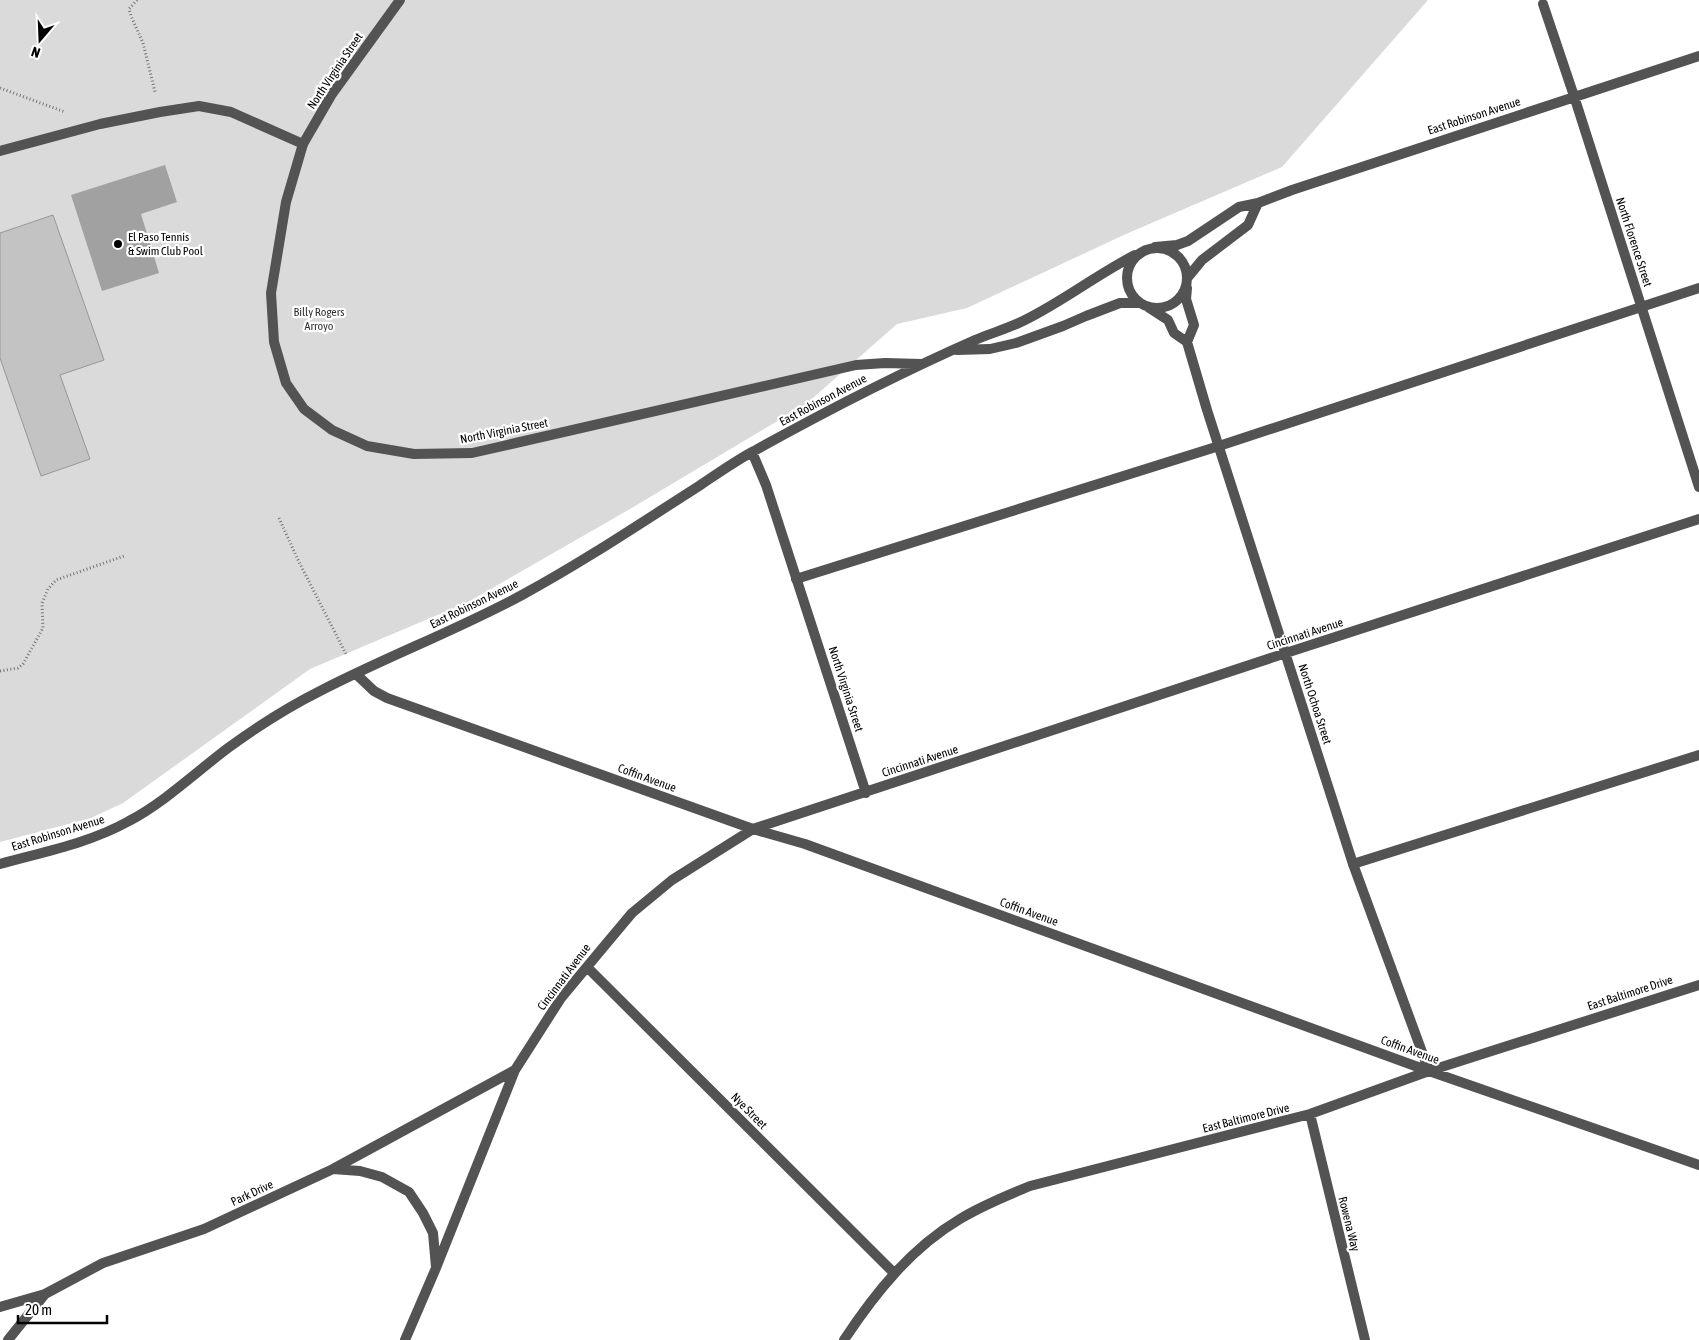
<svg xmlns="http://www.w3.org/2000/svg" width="1699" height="1340" viewBox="0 0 1699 1340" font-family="'Asap Condensed',sans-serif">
<rect width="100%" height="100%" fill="#fff"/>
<path fill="#dadada" d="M0,0h1428l-146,167 -156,67 -159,74 -70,16 -91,80 -176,105 -162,93 -158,67 -187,134 -32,15 -91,24z"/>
<path fill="#a1a1a1" d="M165,165l12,37 -36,12 18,59 -57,18 -31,-96z"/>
<path fill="#c3c3c3" stroke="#979797" d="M53,215l51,145 -44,15 30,84 -49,17 -41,-118v-125z"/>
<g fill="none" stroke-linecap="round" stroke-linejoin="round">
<path stroke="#757575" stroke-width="3" stroke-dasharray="1 2.5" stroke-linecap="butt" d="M137,0l-8,9 2,7 12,27 12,49
M0,88l65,24
M279,518l19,42 49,96
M0,671l18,-3 5,-4 20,-36 -1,-25 6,-14 8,-9 68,-24"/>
<path stroke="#535353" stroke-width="10" d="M0,151l100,-27 60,-12 39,-6 32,6 72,32
M796,579l423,-133 480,-158
M1353,864l346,-109"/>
<path stroke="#535353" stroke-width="10" d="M400,0l-68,94 -29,50 -17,58 -15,91 3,49 12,41 18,26 28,21 35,16 47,8 58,-1 384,-88 29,-2 37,1
M1543,4l31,92 125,391
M1155,247l22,-2 11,-4 51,-34 19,-4 34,-13 407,-134
M1127 278a30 30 0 1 1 60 0a30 30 0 1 1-60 0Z
M1188,277l14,-17 46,-35 10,-22
M1187,288l-1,11 8,26 -7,17
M1148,307l20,13 6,13 13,9 20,68 146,454 76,207
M957,350l33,-1 26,-6 47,-17 23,-10 34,-13h19
M752,452l14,33 100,308
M356,674l18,17 13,7 366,131 52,15 624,227 270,94
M0,864c43,-12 90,-21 129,-43 36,-19 67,-49 99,-73 30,-22 62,-42 94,-58 66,-34 135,-60 200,-95 61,-33 119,-72 177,-109 18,-12 36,-25 55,-35 72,-40 146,-78 221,-111 16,-7 32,-11 48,-19 39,-19 73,-46 112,-66
M587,967l307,306
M1310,1114l55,226
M333,1169l27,2 22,6 27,15 14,21 10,20 3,34
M0,1307l45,-13
M8,1340l37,-46 58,-31 101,-34 129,-60 182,-99
M405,1340l31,-72 79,-198 46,-72 45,-54 26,-31 40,-33 81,-51 533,-176 413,-134
M844,1340c31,-47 67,-92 116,-121 23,-14 46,-23 70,-33l280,-72 119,-43 270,-86"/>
</g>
<circle fill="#000" stroke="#fff" stroke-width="2" cx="118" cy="244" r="5"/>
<g text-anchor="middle" stroke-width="4.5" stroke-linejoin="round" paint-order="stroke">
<g font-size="12" fill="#000" stroke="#fff">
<text transform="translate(335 71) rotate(-56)" y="4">North Virginia Street</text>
<text transform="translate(1474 116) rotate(-18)" y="4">East Robinson Avenue</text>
<text transform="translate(1634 242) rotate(72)" y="4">North Florence Street</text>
<text transform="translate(823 400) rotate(-28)" y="4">East Robinson Avenue</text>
<text transform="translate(504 431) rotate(-11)" y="4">North Virginia Street</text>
<text transform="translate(474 604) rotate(-26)" y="4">East Robinson Avenue</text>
<text transform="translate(1305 634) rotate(-18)" y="4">Cincinnati Avenue</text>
<text transform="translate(846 689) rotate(72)" y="4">North Virginia Street</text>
<text transform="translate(1315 704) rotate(72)" y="4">North Ochoa Street</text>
<text transform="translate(920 761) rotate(-18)" y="4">Cincinnati Avenue</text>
<text transform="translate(647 778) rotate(20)" y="4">Coffin Avenue</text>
<text transform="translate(58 833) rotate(-17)" y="4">East Robinson Avenue</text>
<text transform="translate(1029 912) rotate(20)" y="4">Coffin Avenue</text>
<text transform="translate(564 977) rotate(-53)" y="4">Cincinnati Avenue</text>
<text transform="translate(1630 993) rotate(-18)" y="4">East Baltimore Drive</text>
<text transform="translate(1410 1050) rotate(20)" y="4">Coffin Avenue</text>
<text transform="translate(749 1111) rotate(45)" y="4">Nye Street</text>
<text transform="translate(1246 1118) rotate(-14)" y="4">East Baltimore Drive</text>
<text transform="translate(252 1193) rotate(-25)" y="4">Park Drive</text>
<text transform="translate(1349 1224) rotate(76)" y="4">Rowena Way</text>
</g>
<g font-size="12" fill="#000" stroke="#fff" text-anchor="start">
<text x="128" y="241">El Paso Tennis<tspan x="128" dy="14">&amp; Swim Club Pool</tspan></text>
</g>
<g font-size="12" fill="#313131" stroke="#fff">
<text x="319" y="316">Billy Rogers<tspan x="319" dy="14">Arroyo</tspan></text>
</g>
</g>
<g transform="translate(40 40) rotate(199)" stroke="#ffffff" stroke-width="4" paint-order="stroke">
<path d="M0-4L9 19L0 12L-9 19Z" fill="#000000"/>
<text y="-8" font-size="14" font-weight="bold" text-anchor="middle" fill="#000000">N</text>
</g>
<path d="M18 1315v8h89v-8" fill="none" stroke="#000000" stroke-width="2.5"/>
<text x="25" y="1315" font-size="15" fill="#000000" stroke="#ffffff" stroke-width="4" paint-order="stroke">20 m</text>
</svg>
